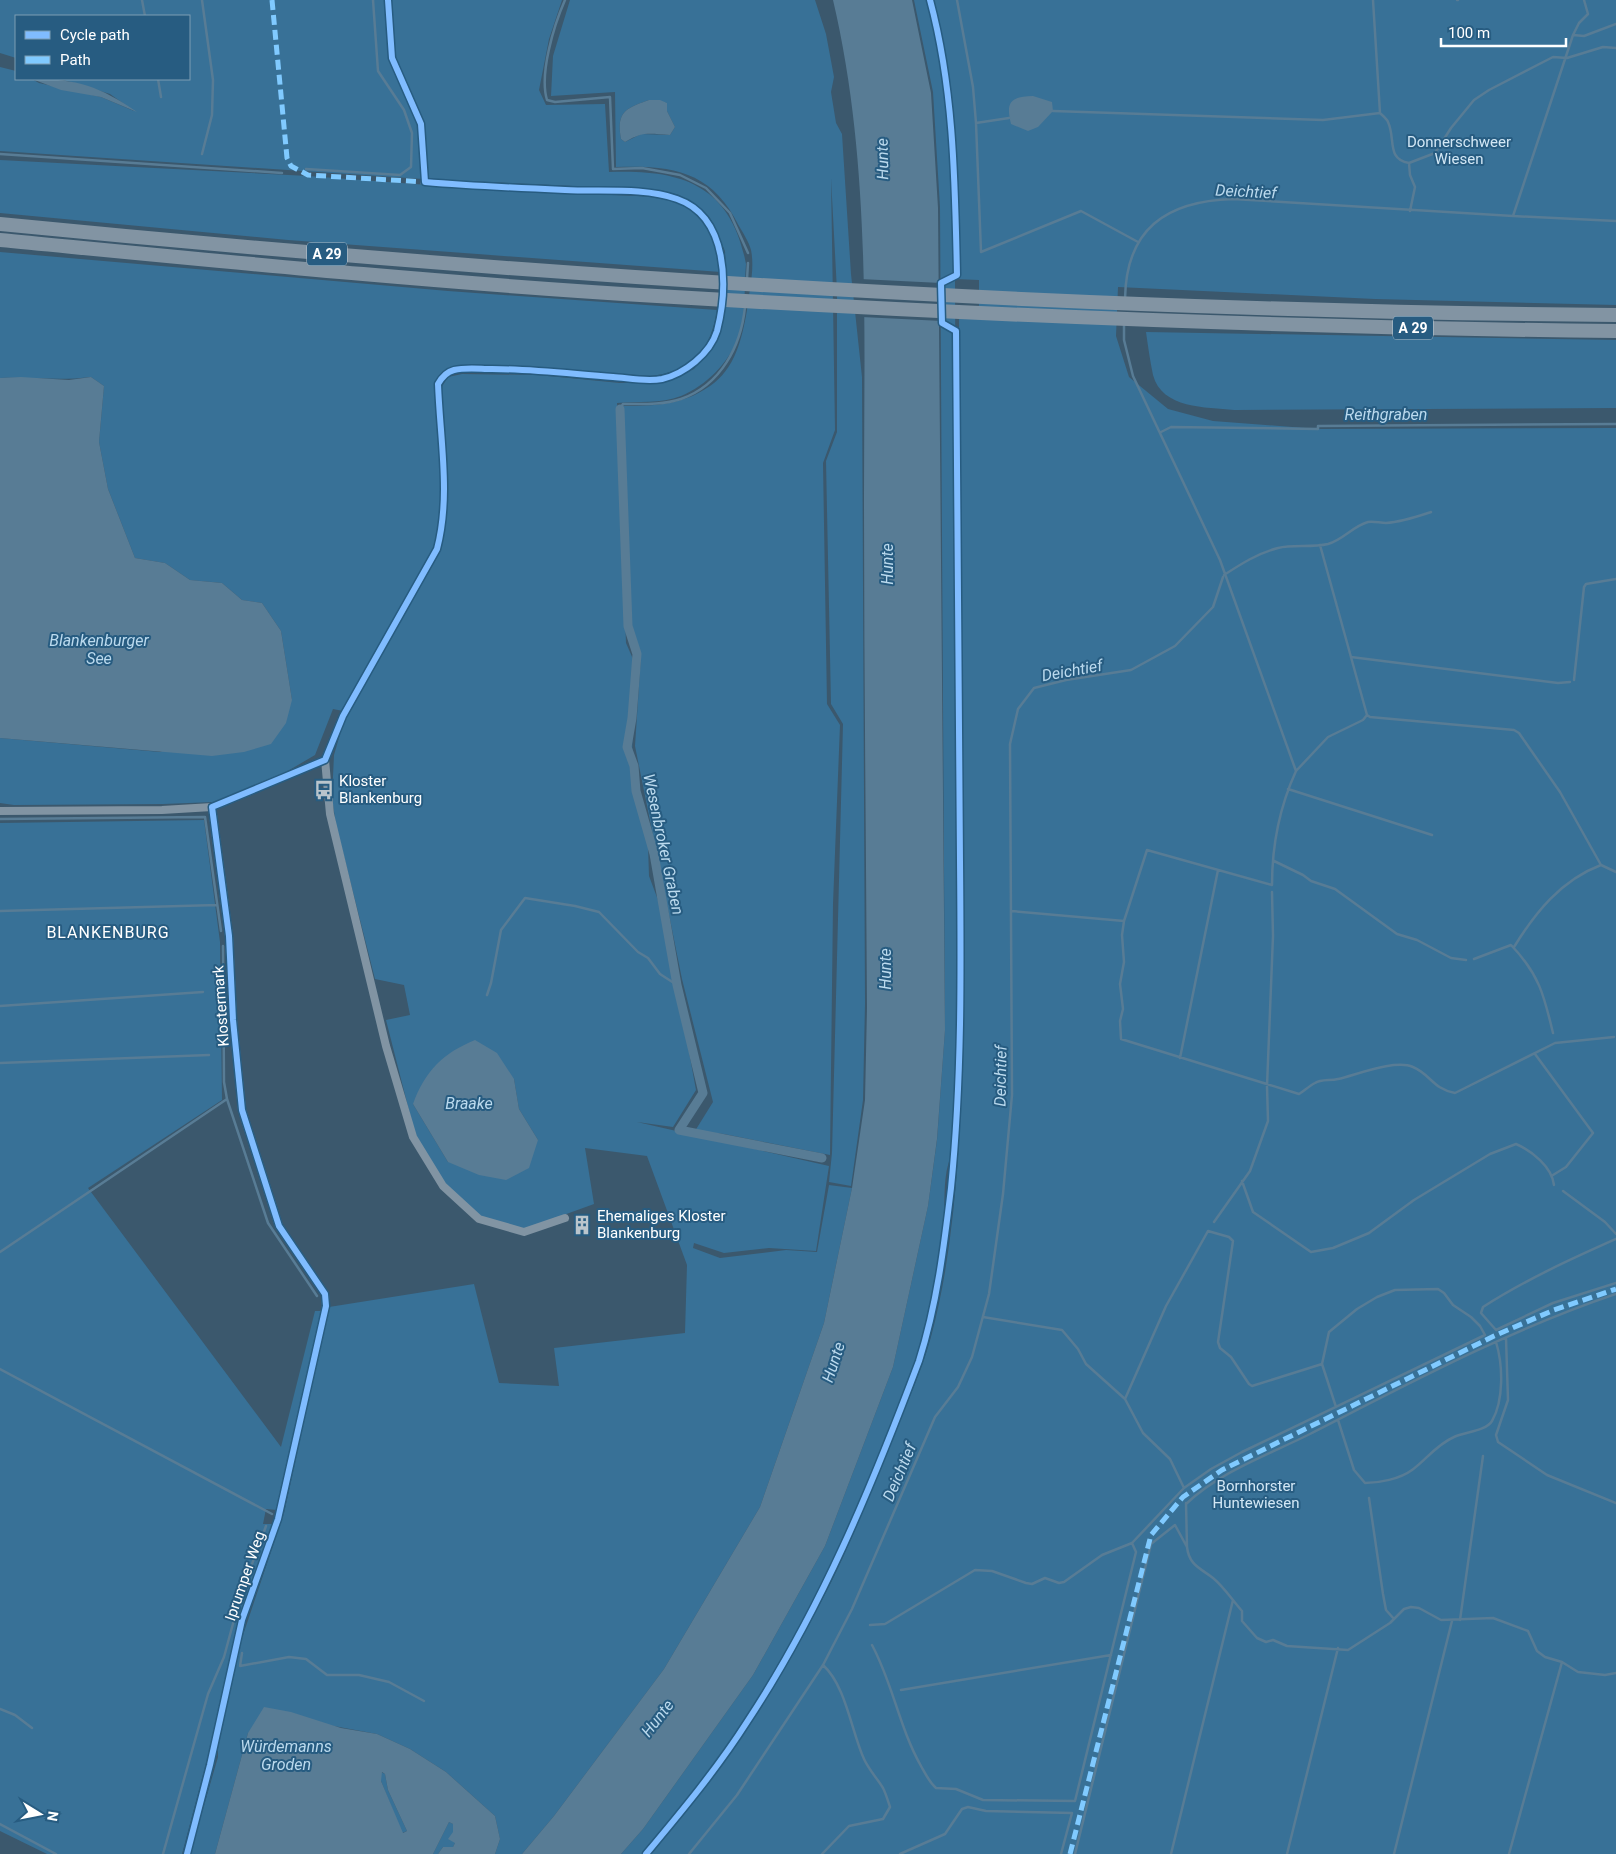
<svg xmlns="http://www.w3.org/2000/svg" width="1616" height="1854" viewBox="0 0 1616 1854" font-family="Roboto,sans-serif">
<rect width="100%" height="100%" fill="#3b586d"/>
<path fill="#387197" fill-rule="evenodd" d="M0,0h562l-13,39 -10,51 7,15 59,-1 4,68c73,-3 122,13 137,92 -2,23 0,52 -7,73 -10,25 -33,49 -58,59 -20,8 -44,5 -64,7l9,240 7,16 -1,112 16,75 1,30 15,40 32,174 -23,37 -36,-5 192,44 -13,85 -47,-3 -45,5 -30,-10 -1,5 27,10 66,-8 31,2 12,-67 23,3 -28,135 -64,184 -96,162 -110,147 -32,38h-27l5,-15 -5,-23 -49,-44 -36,-23 -33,-15 -54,-10 -75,9 -33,121h-25l28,-97v-9l23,-107 43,-128 45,-206 145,-23 25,99 60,3 -5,-38 131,-15 2,-68 -40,-109 -62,-8 9,56 -69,25 -44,-11 -35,-33 -30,-47 -30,-118 24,-5 -6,-30 -29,-6 -39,-154 -4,-27 2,-43 11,-38 94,-167c13,-52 4,-109 2,-162l7,-11 14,-3 76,1 82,8h43l31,-14 18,-21 8,-15 7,-43 -2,-39 -15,-33 -17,-15 -14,-8 -19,-5 -237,-11 -423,-28v-84l16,4v8h16l7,4 62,14 33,14 -24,-17 -46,-14 -13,-1h138v-63h-173v42l-16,-5zM514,1079l5,30 19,31 -90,22 -35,-58z
M570,0h245l11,34 8,43 -3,15 5,31 6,11 9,140 11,103 3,626 -2,97 -12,86 -22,-4 3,-29 11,-429 -12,-20 -5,-243 11,-29v-141l-6,-113 4,252 -12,33 4,241 13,21 -7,179 -3,251 -106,-21 -29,-3 18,-29 -31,-123 -47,-233 6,-91 -10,-27 -3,-45 -5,-177c31,0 60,-1 87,-20 25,-17 32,-47 37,-76 2,-19 8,-41 4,-60 -2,-8 -8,-17 -12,-24 -27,-55 -66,-61 -123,-59l-1,-75 -64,4 2,-40zM649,100l18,3v8l8,16 -5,8 -29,-1 -16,8 -4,-3c-5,-27 5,-31 28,-39z
M914,0h702v305l-241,-6 -257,-12 -2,49 13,41 39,32 45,12 105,8 298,-1v1426h-965c65,-79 125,-163 171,-254 26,-49 46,-102 67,-153 14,-36 32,-73 42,-110 26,-97 29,-205 33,-305l-5,-715h20v-37l-24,-1 3,752 -7,125c-8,19 -6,41 -7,61 -1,44 -12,101 -26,142 -11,32 -25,63 -38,94 -38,92 -79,181 -133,265 -31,48 -69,92 -105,136h-21l22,-25 110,-154 72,-129 68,-179 35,-161 9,-66 8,-110 -5,-823 -7,-115z
M0,160l308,16 186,14 165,7c6,2 14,3 19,5 25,12 44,43 43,70l-433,-32 -288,-27z
M0,252l448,39 269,19c-6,40 -26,62 -67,66l-126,-9h-57l-14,2 -7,3 -9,12c2,54 12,112 -1,165l-93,162 -10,-2 -18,46 -46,27 -55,20 -51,2 -149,1 -14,-2v-65l160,14 132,-52 -11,-69 -19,-28 -20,-3 -20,-17 -32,-3 -25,-17 -30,-5 -27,-69 -9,-47 5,-56 -13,-9c-30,4 -60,0 -91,1z
M1146,332l470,8v68l-382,2c-28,-3 -72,-1 -81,-35 -3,-14 -5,-29 -7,-43z
M204,820l16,122 2,158 -134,88 193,259 34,-136h8l-46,199 -11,-1 -3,15h10l-33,91 -33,145 -25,94h-135l-47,-23v-1008z
M381,1772l4,2 3,16 19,41 -5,2 -21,-52z
M449,1822l4,2 2,19 -2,4h-10l-5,7h-5z"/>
<path fill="#587c95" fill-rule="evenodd" d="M833,0h79l19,93 7,115 7,822 -8,109 -9,67 -35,161 -68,179 -72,129 -110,154 -22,25h-99l32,-38 110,-147 96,-162 64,-184 28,-135 13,-88 2,-92c-1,-171 -3,-342 -3,-513 0,-165 7,-333 -31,-495z
M32,79c46,0 67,7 105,33l-36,-15 -40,-7z
M1033,96l19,6 1,9 -15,16 -10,4 -17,-7c-6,-24 1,-27 22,-28z
M649,100h11l7,3v8l8,16 -5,8c-21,-1 -26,-4 -45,7l-4,-3c-5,-27 5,-31 28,-39z
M21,377l48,3 22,-3 13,9 -5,56 9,47 27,69 30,5 25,17 32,3 20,17 20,3 19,28 11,69 -6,23 -15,21 -27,8 -32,4 -212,-18v-360z
M475,1040l22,13 17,26 5,30 19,31 -9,28 -23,12 -27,-5 -31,-13 -35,-58c12,-33 30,-51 62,-64z
M264,1707l27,5 50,16 36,6 33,15 36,23 49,44 5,23 -5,15h-57l5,-7h10l2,-4 -7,-4 5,-7v-8l-4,-2 -16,32h-218l33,-121zM382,1772l3,2 3,16 19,41 -4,2 -22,-52z"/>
<path fill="#3b586d" d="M860,279l81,4 1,38 -80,-4z"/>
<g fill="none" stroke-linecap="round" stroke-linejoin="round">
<path stroke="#587c95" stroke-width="2.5" d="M142,0l3,16
M202,0l11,80 -1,35 -10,39
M565,0c-11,25 -26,74 -18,100l8,2 55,-5 3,72 29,-1 38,7 26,13 24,25 18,40
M957,0l16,87 3,36
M1373,0l7,113c3,3 7,6 8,9 8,17 -2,37 21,41l1,12 5,12 -5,24
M1457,0h1
M1573,35l11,1 32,-12
M158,79l3,18
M1053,111l270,9 57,-7
M1009,118l-33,5 5,129 100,-41 57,31
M0,154l282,19
M1409,163l26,-10 16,-25 23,-28 15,-10 64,-33 14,1 36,-11 13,1
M306,169l94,6 11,-8 1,-34 -8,-23 -26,-39 -5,-71
M1513,216l103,5
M747,279l1,-16
M1125,299c1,-70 41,-98 108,-100l280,17 60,-181 6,-12 9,-9 -4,-14
M620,409l3,-5c19,0 40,1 58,-5 40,-14 60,-53 64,-92
M1161,432l10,-5 147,2v-3l298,-2
M1320,545l47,170 3,2 144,13 5,3 41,59 41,73 15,7
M1224,575c17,-11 34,-22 54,-27 15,-4 33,0 50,-4 15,-4 25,-18 40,-22 6,-1 12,1 18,1 16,-1 30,-6 45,-11
M1351,657l207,26 12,-1
M1574,680l10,-93 2,-3 30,-5
M1296,771l32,-34 35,-17 4,-5
M1288,789l144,46
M0,819l205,-2 16,114
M1274,861l29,14 8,6 24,8 62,45 20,6 34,18 15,2
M0,911l217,-6
M1011,911l113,10 23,-71 125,35c0,-38 8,-79 24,-114l-76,-211 -87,-184 -9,-36v-15
M1124,921l-2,14 2,27 -4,22 3,25 -3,12 1,18 178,55c5,-3 10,-8 16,-11 6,-4 15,-2 23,-4 18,-4 57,-20 75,-12 17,7 20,22 42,26l100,-50 59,-6
M223,946l1,136 3,17 41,124 49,73
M1514,947c21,-34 47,-67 87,-82
M1474,959l37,-14c28,29 33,50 42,88
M487,995l4,-12 10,-53 24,-32 50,8 24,6 39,40 10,6 12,16 17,11
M0,1006l203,-14
M1535,1054l58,79 -27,34 -13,8
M1180,1058l38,-188
M0,1063l209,-8
M1242,1181l11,31 58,40 22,-4 36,-15 45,-33 76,-46 26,-10c16,7 36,23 38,41
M1563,1191l42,31 11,12
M1214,1222l36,-51 18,-50 -1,-35 6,-150 -1,-44
M1616,1239c-45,20 -91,41 -133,68l-2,6 15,17 57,-27 63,-20
M0,1252l227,-153
M983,1317l79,13 16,19 8,15 39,35
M1506,1338l2,62 -12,35 2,7 49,33 69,28
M0,1369l272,145
M1338,1420l16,50 11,13c14,0 35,-4 47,-13 15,-11 24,-25 42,-33 11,-5 32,-6 38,-16 12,-21 11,-56 4,-79
M1184,1488l-14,-29 -27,-26 -18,-34 41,-93 42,-75 21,6 4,4 -15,101 2,6 11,9 18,27 3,2 70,-22
M1369,1498l14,96 3,16 8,9
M1186,1504c35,-33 82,-49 124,-70 100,-51 199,-104 306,-140
M1187,1547c2,18 13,21 26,31 11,9 20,23 29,33v10l15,17 9,4 7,-2 14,6 61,4 42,-27 14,-14 7,-2 8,1 22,12 52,-2 35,13 9,20 8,6 17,5 16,10 27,3 11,-2
M1460,1620l23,-164
M870,1625l15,-1 90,-54 17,1 34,12 6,1 13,-6 14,5 5,-1 38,-27 30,-12
M872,1645c21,39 27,82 49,121 4,7 8,16 15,22l20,1 27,11 92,1 61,-249 -4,-9 52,-55 27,-19 31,-17 243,-117 -5,-9 -9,-9 -18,-12 -9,-12 -6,-4 -43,1 -18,7 -20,12 -28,23 -7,32 14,43
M242,1653l-2,13 49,-9 17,2 21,16h32l30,7 35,19
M901,1690l210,-35
M0,1709l15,6 17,13
M0,1824l56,30
M163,1854l45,-160 16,-37 17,-63 25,-68
M689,1854l48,-59 86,-130 29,-56 83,-192 23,-30 14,-30 17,-63 14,-100 9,-99 -2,-351 8,-35 16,-21 32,-8 65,-10 44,-24 38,-39 10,-30
M822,1854l27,-28 34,-7 7,-12c-2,-6 -4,-13 -7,-19 -6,-10 -14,-18 -19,-29 -13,-29 -18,-73 -41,-94
M900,1854l45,-20 17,-25 6,-2 18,4 86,2 -11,41
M1075,1854l76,-310 24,-19 12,22 -1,-44
M1171,1854l62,-254
M1287,1854l51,-206
M1394,1854l58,-233
M1509,1854l53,-192"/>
<path stroke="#587c95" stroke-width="9" d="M620,409l8,217 9,28 -5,64 -5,29 7,19 2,25 18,63 23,131 26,108 -24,37 143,28"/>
<path stroke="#8194a3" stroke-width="8" d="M343,716l-18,44 5,54 56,232 27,91 30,49 36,33 45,13 41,-14
M0,811l162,-1 50,-3 113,-47
M187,1854l23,-89 32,-145 36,-101 48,-213 -1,-12 -46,-68 -37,-116 -9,-90 -4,-84 -17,-129"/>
<path stroke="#8294a3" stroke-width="14" d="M0,224c537,53 1076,87 1616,91
M0,240c219,21 437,43 657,56 319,19 639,32 959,35"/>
<path stroke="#80caff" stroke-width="5" stroke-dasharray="10 5" stroke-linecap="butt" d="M272,0l15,158 4,8 17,9 117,7
M1070,1854l81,-319 32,-38 39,-27 272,-134 60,-26 62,-21"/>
<defs>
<path id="cycleway" d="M187,1854l23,-89 32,-145 36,-101 48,-213 -1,-12 -46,-68 -37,-116 -9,-90 -4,-84 -17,-129 113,-47 18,-44 94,-167c14,-53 3,-110 1,-165 4,-7 8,-12 16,-14 12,-3 26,-1 38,-1 40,0 80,5 121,8 15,1 33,5 49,2 22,-5 48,-25 55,-48 11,-43 12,-114 -40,-132 -34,-12 -77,-7 -112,-9 -47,-2 -93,-4 -140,-8l-4,-58 -29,-66 -4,-58
M646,1854c36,-43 71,-85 101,-132 74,-112 125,-236 172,-361 18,-57 25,-114 32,-173 11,-109 10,-218 9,-327 -1,-177 -3,-353 -4,-530l-14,-8 -1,-40 16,-8c-2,-92 -3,-186 -27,-275"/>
</defs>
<use href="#cycleway" stroke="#275c81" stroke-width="9"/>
<use href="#cycleway" stroke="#80bcff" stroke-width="6"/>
</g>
<defs>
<symbol id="bus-bare" viewBox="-9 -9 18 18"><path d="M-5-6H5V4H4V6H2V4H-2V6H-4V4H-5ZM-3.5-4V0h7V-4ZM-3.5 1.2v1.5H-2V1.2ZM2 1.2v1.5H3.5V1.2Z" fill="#bac5cc" stroke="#275c81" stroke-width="2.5" paint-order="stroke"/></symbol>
<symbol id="building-bare" viewBox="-9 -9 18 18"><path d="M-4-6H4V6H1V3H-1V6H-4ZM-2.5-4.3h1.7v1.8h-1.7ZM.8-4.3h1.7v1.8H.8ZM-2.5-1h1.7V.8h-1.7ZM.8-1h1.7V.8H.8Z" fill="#bac5cc" stroke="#275c81" stroke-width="2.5" paint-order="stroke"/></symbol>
</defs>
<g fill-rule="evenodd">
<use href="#bus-bare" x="310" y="776" width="28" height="28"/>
<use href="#building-bare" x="568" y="1211" width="28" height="28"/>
</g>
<g text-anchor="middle" stroke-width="4" stroke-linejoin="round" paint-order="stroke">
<g fill="#275c81" stroke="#beced9" stroke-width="1">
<rect x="307" y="242.5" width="40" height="23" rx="4"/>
<rect x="1393" y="316.5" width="40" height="23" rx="4"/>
</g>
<g font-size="14" font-weight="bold" fill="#fff">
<text x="327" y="259">A 29</text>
<text x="1413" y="333">A 29</text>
</g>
<g font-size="15" fill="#d2e7f5" stroke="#275c81">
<text x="1459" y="147">Donnerschweer<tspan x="1459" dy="17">Wiesen</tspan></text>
<text x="1256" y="1491">Bornhorster<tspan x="1256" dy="17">Huntewiesen</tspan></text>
</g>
<g font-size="15" fill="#fff" stroke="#275c81" text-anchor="start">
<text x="339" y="786">Kloster<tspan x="339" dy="17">Blankenburg</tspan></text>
<text x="597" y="1221">Ehemaliges Kloster<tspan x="597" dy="17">Blankenburg</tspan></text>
</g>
<g font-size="15" fill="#fff" stroke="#275c81">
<text transform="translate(221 1006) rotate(-94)" y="5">Klostermark</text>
<text transform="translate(245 1576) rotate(-71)" y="5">Iprumper Weg</text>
</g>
<g font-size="16" font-style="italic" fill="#bbdaee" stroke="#275c81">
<text transform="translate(882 159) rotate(-91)" y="6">Hunte</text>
<text transform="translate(1246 191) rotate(3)" y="6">Deichtief</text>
<text x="1386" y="420">Reithgraben</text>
<text transform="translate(887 564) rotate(-90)" y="6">Hunte</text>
<text x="99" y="646">Blankenburger<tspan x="99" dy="18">See</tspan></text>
<text transform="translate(1072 670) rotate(-10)" y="6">Deichtief</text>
<text transform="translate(664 844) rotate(78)" y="6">Wesenbroker Graben</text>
<text transform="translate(885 969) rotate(-90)" y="6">Hunte</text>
<text transform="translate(1000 1076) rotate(-89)" y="6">Deichtief</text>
<text x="469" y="1109">Braake</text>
<text transform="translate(833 1362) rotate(-72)" y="6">Hunte</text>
<text transform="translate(899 1472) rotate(-67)" y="6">Deichtief</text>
<text transform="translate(657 1718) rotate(-52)" y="6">Hunte</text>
<text x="286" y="1752">Würdemanns<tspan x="286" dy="18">Groden</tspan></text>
</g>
<g font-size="16" letter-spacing="1" fill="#fff" stroke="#275c81">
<text x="108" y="938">BLANKENBURG</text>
</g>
</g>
<rect x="15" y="15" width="175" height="65" fill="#275c81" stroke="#7d9db3"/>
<rect x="25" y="31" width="25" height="8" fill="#80bcff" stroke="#7d9db3"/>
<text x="60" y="40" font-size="15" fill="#ffffff">Cycle path</text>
<rect x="25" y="56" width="25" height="8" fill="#80caff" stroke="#7d9db3"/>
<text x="60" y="65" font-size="15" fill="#ffffff">Path</text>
<g transform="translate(40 1814) rotate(100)" stroke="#275c81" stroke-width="4" paint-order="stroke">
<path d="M0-4L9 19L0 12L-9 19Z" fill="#ffffff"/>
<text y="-8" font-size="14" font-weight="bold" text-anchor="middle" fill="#ffffff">N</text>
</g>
<path d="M1441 38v8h125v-8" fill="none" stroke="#ffffff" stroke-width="2.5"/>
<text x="1448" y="38" font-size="15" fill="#ffffff" stroke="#275c81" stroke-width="4" paint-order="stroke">100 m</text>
</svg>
